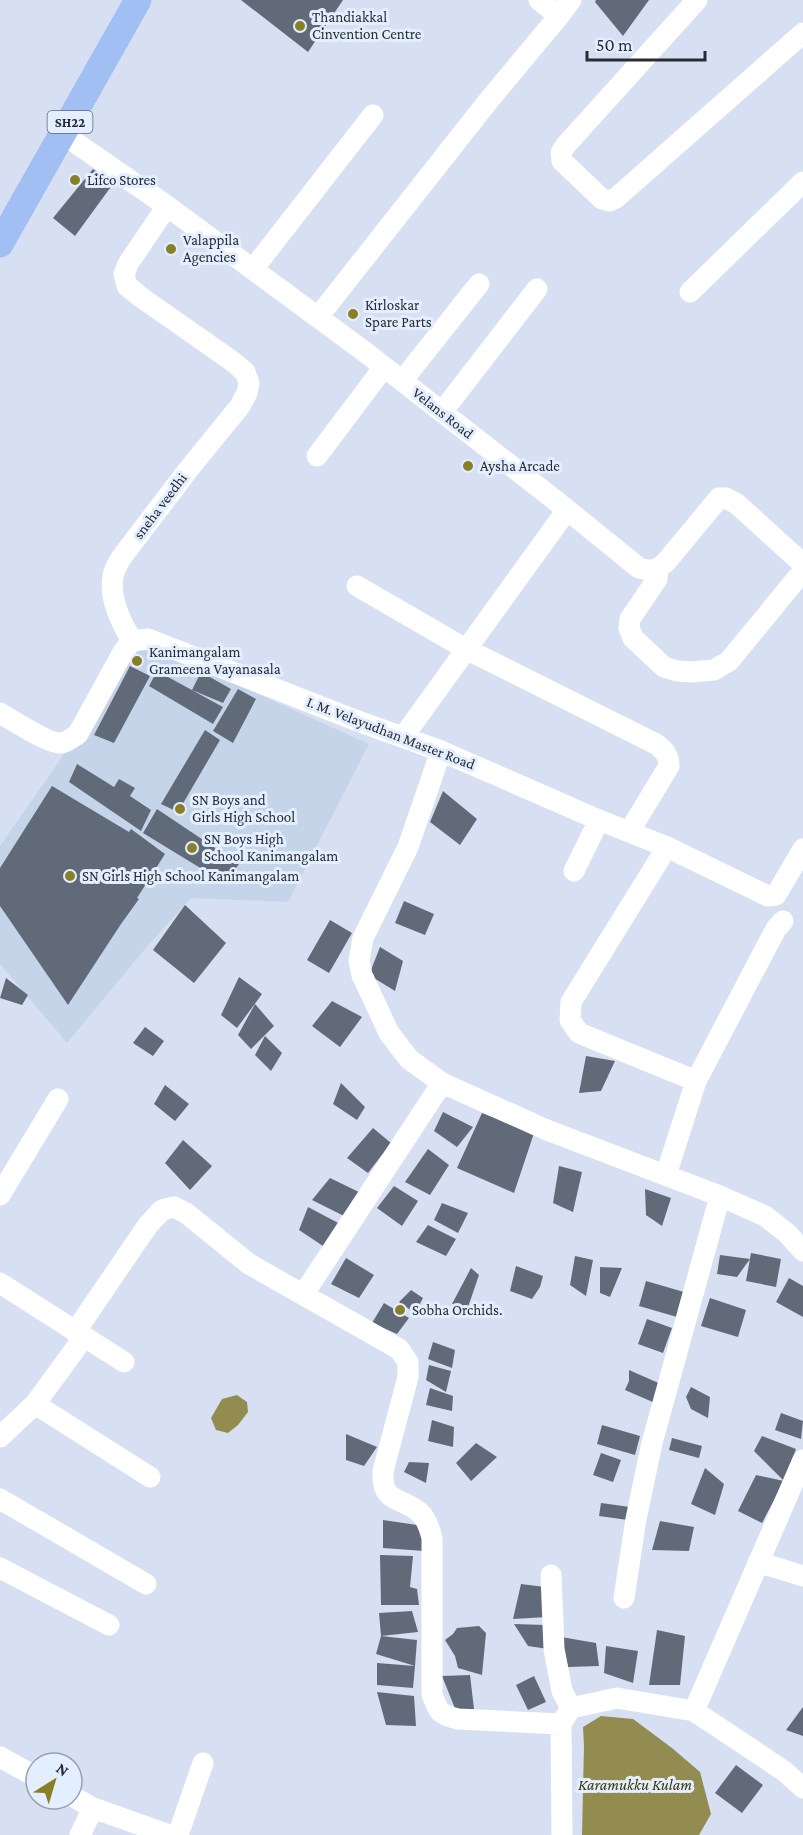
<svg xmlns="http://www.w3.org/2000/svg" width="803" height="1835" viewBox="0 0 803 1835" font-family="'Crimson Pro',serif">
<rect width="100%" height="100%" fill="#d6e0f2"/>
<path fill="#c6d4ea" d="M139,640l230,104 -81,158 -97,-4 -46,51 -78,94 -67,-79v-118l51,-73z"/>
<path fill="#938c51" d="M237,1395l10,7 1,10 -10,13 -10,8 -12,-3 -5,-12 11,-19z
M601,1716l32,3 39,29 28,24 11,42 -12,21h-117l2,-89 -1,-19z"/>
<path fill="#616a79" d="M241,0h102l-35,52z
M596,0h53l-26,36 -28,-34z
M93,169l20,15 -38,52 -22,-18z
M130,666l20,10 -36,67 -20,-8z
M157,671l66,36 -10,17 -64,-38z
M201,672l30,17 -8,14 -31,-13z
M238,689l18,10 -23,44 -20,-12z
M205,730l15,10 -42,72 -17,-8z
M77,764l37,23 5,-8 16,9 -5,8 21,14 -10,21 -72,-49z
M52,786l77,46 2,-3 34,25 -28,44 2,1 -18,25 -53,81 -68,-99v-38z
M443,791l34,28 -17,26 -30,-23z
M157,809l82,55 -14,19 -82,-50z
M404,901l30,13 -9,21 -30,-12z
M185,905l41,38 -32,40 -41,-33z
M330,920l22,13 -23,40 -22,-13z
M380,947l23,14 -8,30 -26,-16z
M239,977l23,17 -25,34 -16,-13z
M6,978l22,17 -6,10 -22,-7z
M332,1001l30,16 -22,30 -28,-21z
M255,1004l19,22 -23,23 -13,-14z
M145,1027l19,14 -11,15 -20,-13z
M265,1036l17,17 -11,18 -16,-16z
M586,1056l29,5 -14,30 -22,2z
M341,1083l24,24 -8,13 -24,-16z
M165,1085l24,19 -14,17 -21,-17z
M443,1112l30,15 -16,20 -23,-16z
M482,1113l52,20 -20,60 -57,-25z
M373,1128l18,15 -23,30 -21,-15z
M183,1140l29,26 -22,24 -25,-27z
M428,1149l21,16 -19,30 -25,-13z
M559,1166l23,6 -9,40 -20,-9z
M330,1178l33,16 -13,25 -38,-19z
M394,1186l24,15 -16,25 -25,-18z
M645,1189l26,9 -9,28 -16,-11z
M442,1203l26,10 -10,20 -24,-13z
M308,1207l34,18 -13,25 -30,-20z
M428,1225l28,14 -10,17 -30,-14z
M751,1253l30,6 -5,28 -30,-6z
M720,1255l30,4 -13,18 -20,-3z
M575,1256l18,4 -7,36 -16,-11z
M346,1258l28,17 -15,23 -28,-14z
M516,1266l27,10 -3,11 -8,12 -22,-8z
M600,1267l22,1 -12,29 -10,-4z
M471,1268l8,7 -12,35 -15,-6z
M789,1278l14,8v31l-27,-15z
M646,1281l38,11 -7,25 -38,-11z
M411,1290l12,8 -8,15 -16,-11z
M710,1298l36,12 -8,27 -37,-11z
M384,1303l25,15 -12,16 -25,-11z
M647,1319l25,9 -9,25 -25,-9z
M433,1342l22,8 -3,18 -24,-9z
M429,1365l22,6 -5,21 -20,-12z
M629,1370l34,15 -8,18 -30,-13 4,-9z
M691,1387l19,10 -2,21 -17,-9 -5,-12z
M430,1388l23,8 -1,15 -26,-6z
M781,1413l22,8 -2,18 -26,-9z
M432,1420l22,7 -1,20 -25,-6z
M602,1425l38,11 -5,19 -38,-11z
M346,1434l31,13 -13,19 -18,-6z
M762,1436l34,13 -12,32 -30,-30z
M672,1438l30,8 -3,12 -30,-8z
M476,1443l21,14 -26,24 -15,-18z
M601,1453l20,7 -8,22 -20,-7z
M409,1462l20,1 -3,20 -22,-11z
M705,1468l19,16 -9,31 -24,-11z
M756,1475l28,6 -22,42 -24,-12z
M601,1503l29,4 -2,13 -29,-4z
M383,1520l41,6v25l-41,-3z
M660,1521l34,6 -5,24 -37,-1z
M380,1555l33,1 -3,31 7,2 2,16h-38z
M521,1584l24,3 2,30 -34,2z
M412,1611l6,21 -37,4 -2,-23z
M514,1624l31,1 3,24 -20,-3z
M479,1626l7,7 -4,42 -24,-7 -3,-12 -10,-16 8,-6 4,-6z
M657,1630l28,6 -5,49h-31z
M381,1636l36,4 -2,26 -39,-12z
M561,1637l35,6 3,23 -31,1z
M606,1646l32,5 -5,32 -29,-10z
M377,1663l38,3 -2,22 -36,-3z
M470,1675l4,34 -18,2 -14,-35z
M534,1676l12,26 -18,8 -12,-25z
M377,1692l37,4 2,30 -30,-1z
M803,1707v29l-17,-6z
M736,1765l27,20 -21,28 -27,-20z"/>
<g fill="none" stroke-linecap="round" stroke-linejoin="round">
<path stroke="#fff" stroke-width="21" d="M697,0l-132,146 -4,7 1,8 40,38 7,2 7,-3 187,-165
M559,16l12,-16
M63,134l104,72 198,146 190,148 84,68c13,4 18,2 27,-6l53,-64h7l11,6 66,60
M253,269l120,-154
M690,292l113,-110
M318,317l171,-217 70,-84 -20,-16
M402,381l77,-97
M442,412l95,-123
M317,456l67,-89
M658,569l-1,10 -27,40 -1,9 4,10 31,29 13,4 14,1 23,-2 15,-9 74,-90
M357,586l109,63 190,95c8,6 13,11 13,22l-40,66
M132,641c-11,-19 -23,-42 -19,-65 1,-6 5,-13 8,-18l67,-88 52,-64 7,-13 2,-10 -4,-11 -13,-11 -90,-63 -15,-12 -3,-12 4,-10 39,-58
M0,713c12,7 49,31 61,30 7,-1 12,-6 17,-9l45,-82 9,-11 16,-2 207,81 86,31 158,69 68,27 101,49 8,-1 27,-46
M403,737l164,-227
M441,751l-33,96 -45,91 -4,23 3,14 27,58 20,26 33,24 105,47 173,66 45,20 23,18 15,17
M667,847l-96,155 -1,18 9,13 117,48
M574,871l25,-51
M666,1175l30,-94 73,-139 7,-13 7,-8
M0,1195l58,-96
M0,1283l124,79
M303,1295l139,-212
M75,1332l73,-107 14,-15 12,-3 12,6 63,51 150,85 9,13v15l-25,94c-2,34 19,25 37,42 7,6 10,17 12,25v156c6,18 8,21 26,25l103,5
M35,1404l115,73
M0,1437l35,-33 49,-67
M0,1499l146,85
M758,1562l45,14
M0,1568l109,57
M551,1575l3,74 8,42 9,17
M624,1598l12,-79 16,-76 68,-247
M694,1711l109,-251
M0,1757l36,20
M72,1796l21,12 76,27
M80,1835l13,-27
M178,1835l25,-72
M562,1835l-1,-111 10,-16 46,-10 77,13 90,60 19,17"/>
<path stroke="#a1bff2" stroke-width="27" d="M0,244l138,-244"/>
</g>
<g fill="#897f26" stroke="#e3eeff" stroke-width="2">
<circle cx="300" cy="26" r="6"/>
<circle cx="75" cy="180" r="6"/>
<circle cx="171" cy="249" r="6"/>
<circle cx="353" cy="314" r="6"/>
<circle cx="468" cy="466" r="6"/>
<circle cx="137" cy="661" r="6"/>
<circle cx="180" cy="809" r="6"/>
<circle cx="192" cy="848" r="6"/>
<circle cx="70" cy="876" r="6"/>
<circle cx="400" cy="1310" r="6"/>
</g>
<g text-anchor="middle" stroke-width="6" stroke-linejoin="round" paint-order="stroke">
<rect fill="#e3eeff" stroke="#606670" stroke-width="1.5" x="47.5" y="111" width="45" height="22" rx="4.5"/>
<g font-size="14" font-weight="bold" fill="#282c32">
<text x="70" y="127">SH22</text>
</g>
<g font-size="15" fill="#282c32" stroke="#e3eeff" text-anchor="start">
<text x="312" y="22">Thandiakkal<tspan x="312" dy="17">Cinvention Centre</tspan></text>
<text x="87" y="185">Lifco Stores</text>
<text x="183" y="245">Valappila<tspan x="183" dy="17">Agencies</tspan></text>
<text x="365" y="310">Kirloskar<tspan x="365" dy="17">Spare Parts</tspan></text>
<text x="480" y="471">Aysha Arcade</text>
<text x="149" y="657">Kanimangalam<tspan x="149" dy="17">Grameena Vayanasala</tspan></text>
<text x="192" y="805">SN Boys and<tspan x="192" dy="17">Girls High School</tspan></text>
<text x="204" y="844">SN Boys High<tspan x="204" dy="17">School Kanimangalam</tspan></text>
<text x="82" y="881">SN Girls High School Kanimangalam</text>
<text x="412" y="1315">Sobha Orchids.</text>
</g>
<g font-size="15" fill="#282c32" stroke="#e3eeff">
<text transform="translate(443 413) rotate(38)" y="5">Velans Road</text>
<text transform="translate(160 506) rotate(-53)" y="5">sneha veedhi</text>
<text transform="translate(391 733) rotate(21)" y="5">I. M. Velayudhan Master Road</text>
</g>
<g font-size="16" font-style="italic" fill="#3c3704" stroke="#e3eeff">
<text x="635" y="1790">Karamukku Kulam</text>
</g>
</g>
<g transform="translate(54 1781) rotate(37)"><circle r="28" fill="#e3eeff" stroke="#98a0ad" stroke-width="1.5"/>
<path d="M0-4.5L10 22L0 15L-10 22Z" fill="#897f26"/>
<text y="-9" font-size="16" font-weight="bold" text-anchor="middle" fill="#282c32">N</text>
</g>
<path d="M587 51v9h118v-9" fill="none" stroke="#282c32" stroke-width="3"/>
<text x="596" y="51" font-size="18" fill="#282c32" stroke="#e3eeff" stroke-width="4.5" paint-order="stroke">50 m</text>
</svg>
